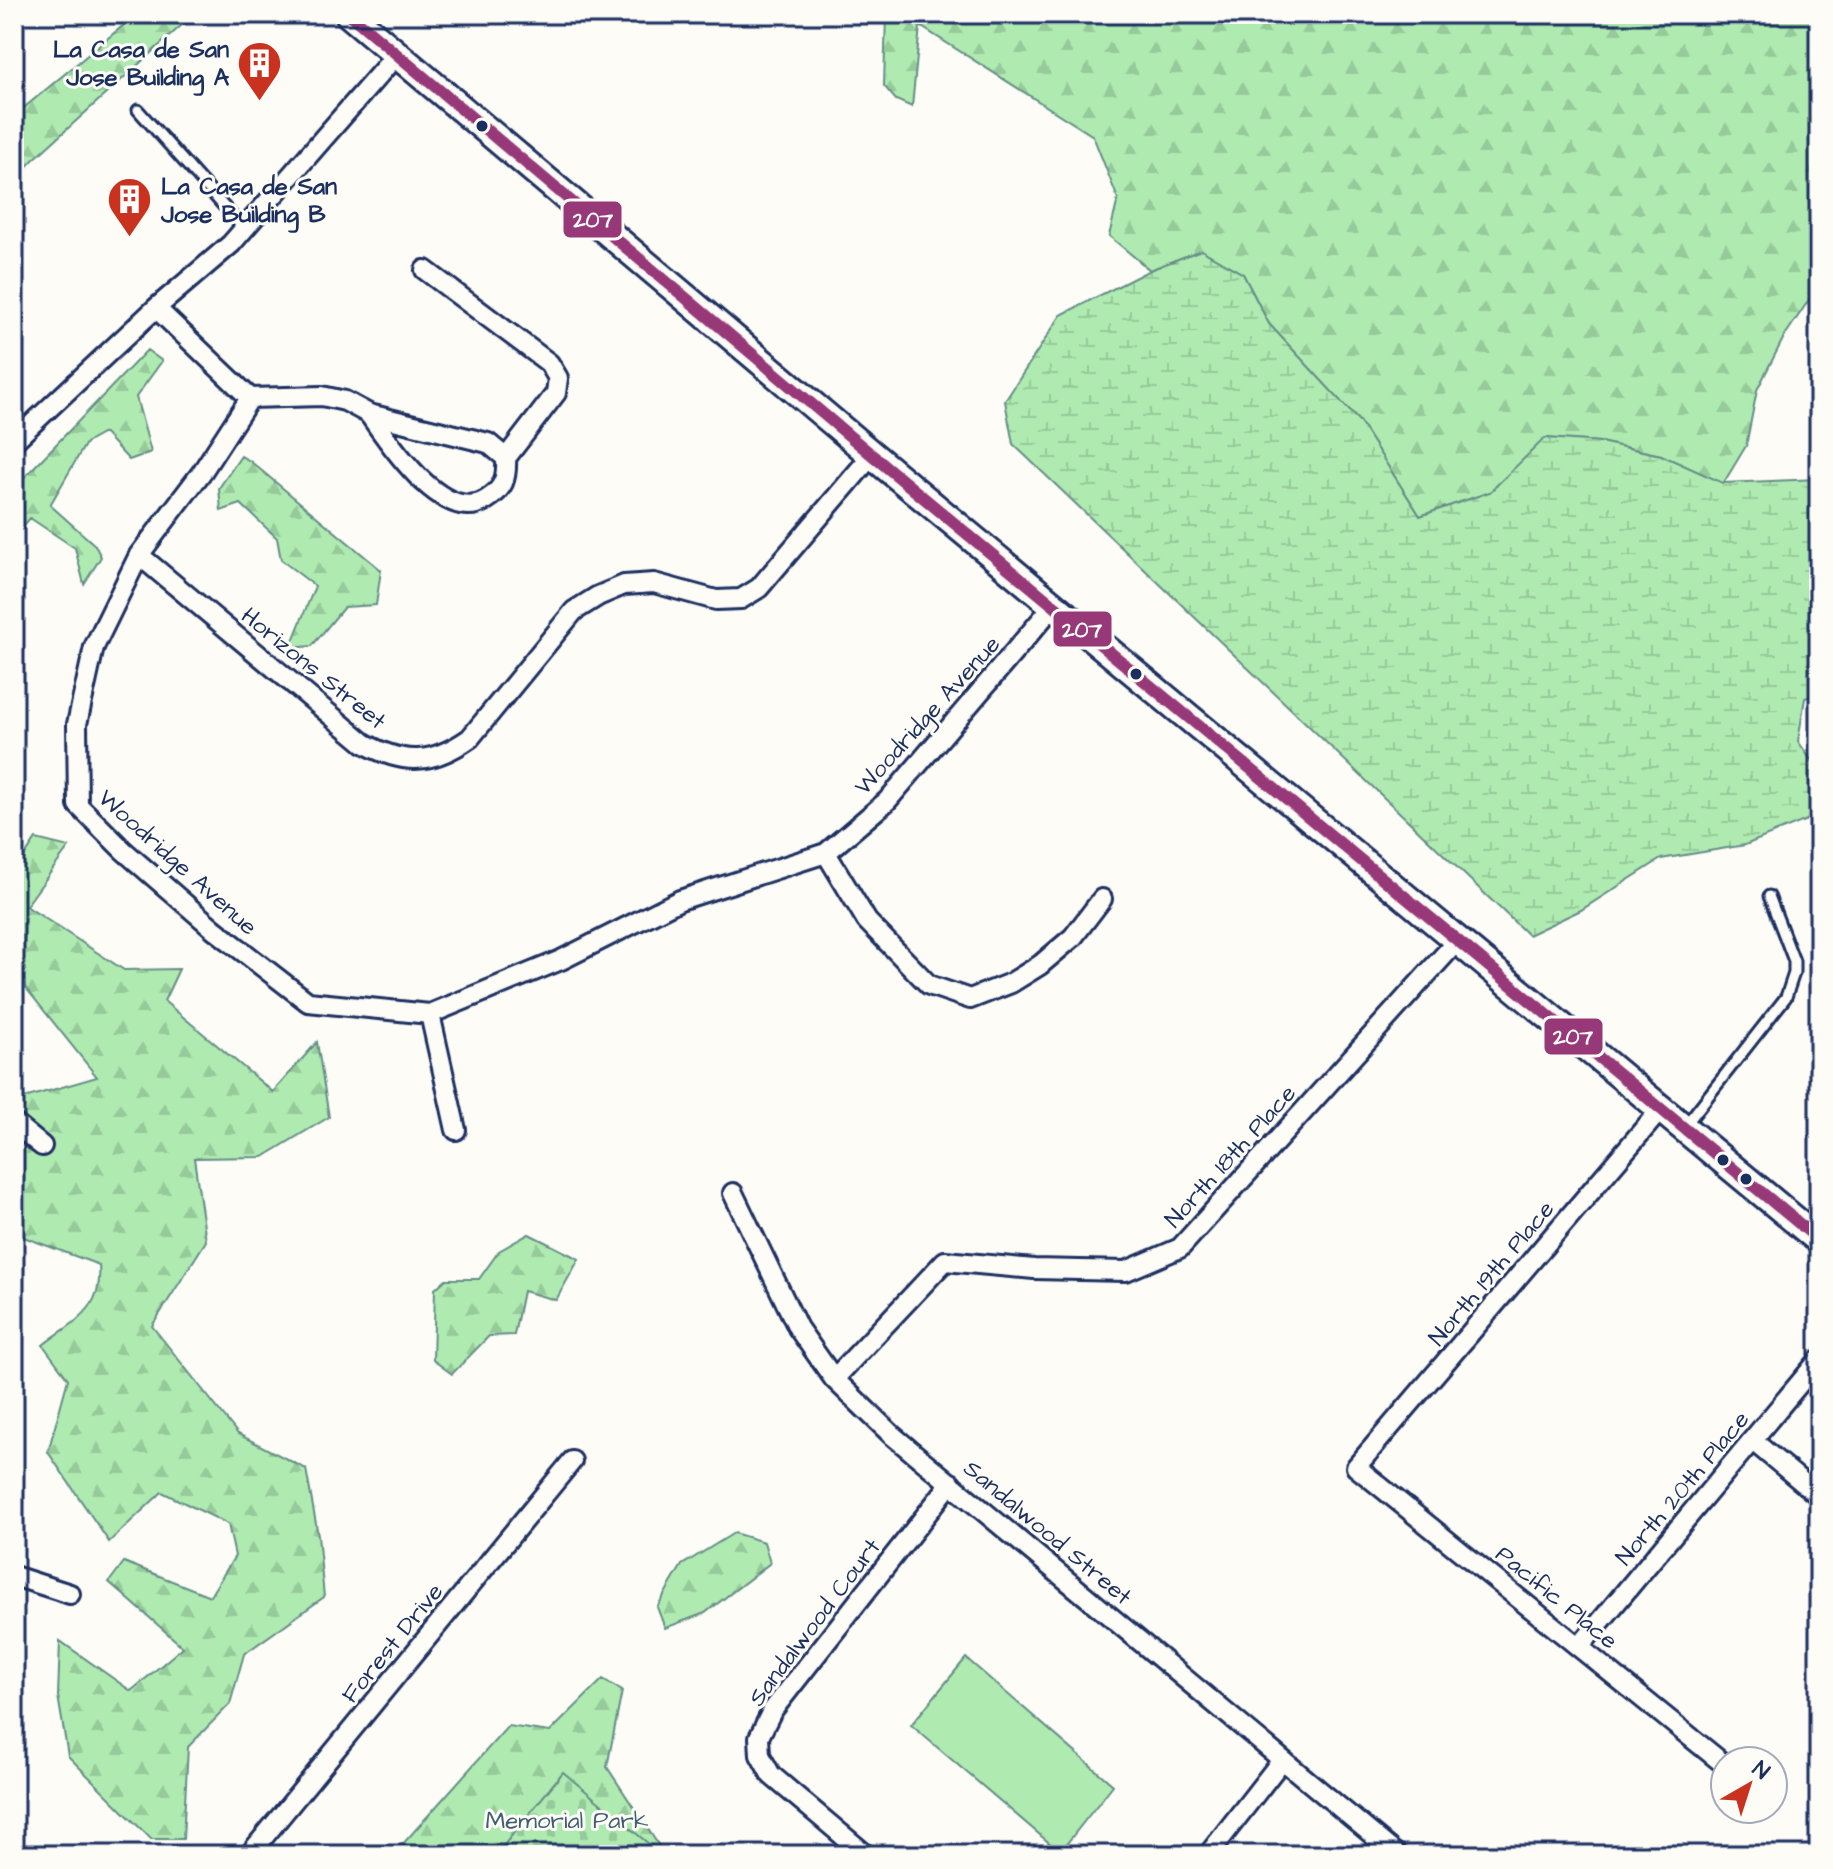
<svg xmlns="http://www.w3.org/2000/svg" width="1833" height="1869" viewBox="0 0 1833 1869" font-family="'Architects Daughter',sans-serif">
<defs>
<pattern id="forest-firs" width="22" height="20" patternUnits="userSpaceOnUse" patternTransform="scale(2)"><rect width="22" height="20" fill="#afebb0"/><path d="M5 1l3.5 6h-7zM16 11l3.5 6h-7z" fill="#96ca9a"/></pattern>
<pattern id="wetland-marsh" width="20" height="14" patternUnits="userSpaceOnUse" patternTransform="scale(2)"><rect width="20" height="14" fill="#afebb0"/><path d="M1 5h8M5 5V1M11 12h8M15 12V8" fill="none" stroke="#96ca9a"/></pattern>
<pattern id="cemetery-stones" width="16" height="16" patternUnits="userSpaceOnUse" patternTransform="scale(2)"><rect width="16" height="16" fill="#afebb0"/><path d="M2 7V4a2 2 0 0 1 4 0v3zM10 15v-3a2 2 0 0 1 4 0v3z" fill="#96ca9a"/></pattern>
</defs>
<rect width="100%" height="100%" fill="#fdfcf7"/>
<filter id="ink" filterUnits="userSpaceOnUse"><feTurbulence type="fractalNoise" baseFrequency=".0125" numOctaves="2"/><feDisplacementMap in="SourceGraphic" scale="16" xChannelSelector="R" yChannelSelector="G"/><feConvolveMatrix kernelMatrix="1 2 1 2 8 2 1 2 1" color-interpolation-filters="sRGB"/></filter>
<g filter="url(#ink)">
<path fill="url(#forest-firs)" stroke="#658d87" stroke-width="2" d="M137,14h57l-161,146 -19,20v-64z
M886,14h933v190l-8,12 8,44v25l-35,52 -27,53 -11,56 -23,38 -62,-29 -61,-13 -54,-4 -56,54 -70,24 -61,-95 -90,-97 -26,-50 -42,-24 -51,20 -41,-34 9,-37 -25,-63 -173,-110 -8,81 -16,-7 -12,-14z
M147,350l15,11 -26,36 15,55 -22,8 -25,-27 -18,10 -36,62 45,40 6,12 -17,27 -9,-36 -45,-30 -16,19v-49z
M241,456l9,5 131,109 -5,35 -32,2 -32,39 -22,2 25,-62 -34,-26 -4,-22 -36,-34 -20,7 -2,-23z
M36,839l33,8 -43,59 98,64 55,-1 -15,32 109,91 44,-50 12,75 -66,40 -69,1 12,83 -54,85 86,108 68,35 12,66 6,62 -80,57 -14,50 -42,43 -5,92h-32l-83,-83 -10,-60 2,-55 71,50 52,-44 -74,-65 15,-20 86,34 25,-40 -7,-32 -66,-32 -53,50 -61,-90 20,-73 -25,-34c32,-25 60,-34 56,-80l-78,-29 -7,9v-144l83,-24 -83,-104v-101z
M529,1234l50,25 -23,41 -33,-9 -9,44 -25,1 -37,38 -19,-14 2,-71 11,-10h33l20,-28z
M734,1533l30,9 6,21 -65,50 -40,15 -8,-21 25,-42z
M603,1679l19,12 -15,76 58,88h-272l115,-129 42,6z"/>
<path fill="url(#wetland-marsh)" stroke="#658d87" stroke-width="2" d="M1201,250l42,24 26,50 90,97 61,95 70,-24 55,-54 55,4 61,13 62,28 96,-4v215l-14,4 -7,43 21,31v43l-74,30 -84,14 -80,51 -53,25 -515,-491 -8,-43 56,-86 89,-45z"/>
<path fill="url(#cemetery-stones)" stroke="#658d87" stroke-width="2" d="M563,1772l99,83h-166z"/>
<path fill="#afebb0" stroke="#658d87" stroke-width="2" d="M966,1658l147,127 -53,67 -149,-127z"/>
<g fill="none" stroke-linecap="round" stroke-linejoin="round">
<defs>
<path id="lane" d="M138,110l106,119
M1684,1127l102,-130 8,-24v-12l-25,-65"/>
<path id="street" d="M425,270l124,93 9,15 -2,15 -50,65
M156,308l94,90 -48,74 -63,83 -45,92 -17,77 1,81 45,45 91,79 94,73 122,12 131,-54 119,-60 146,-47 61,-52 167,-196
M250,398l72,-2 23,5 24,13 119,29 18,15c1,20 -2,31 -20,42 -43,26 -98,-59 -117,-86
M14,441l142,-133 75,-64 166,-190
M139,555l225,188c40,23 69,21 106,-5l104,-127 24,-15 26,-11 30,-2 62,17 25,-1 18,-11 113,-133
M826,853l41,68 62,64 41,14 41,-16 29,-18 33,-28 29,-38
M430,1014l26,116
M1661,1109l-305,358 369,298
M14,1123l28,23
M733,1193l65,135 36,51 58,56 505,420
M834,1379l111,-118 89,8 92,2 54,-23 277,-307
M1753,1441l66,55
M14,1576l56,18
M1580,1646l239,-286
M249,1855l323,-394
M866,1855l-95,-80 -11,-20 -1,-18 13,-26 179,-228
M1208,1855l74,-95"/>
<path id="secondary" d="M349,14l523,441 947,785"/>
</defs>
<use href="#lane" stroke="#1b2f5e" stroke-width="15"/>
<use href="#street" stroke="#1b2f5e" stroke-width="24"/>
<use href="#secondary" stroke="#1b2f5e" stroke-width="32"/>
<use href="#lane" stroke="#fdfcf7" stroke-width="9"/>
<use href="#street" stroke="#fdfcf7" stroke-width="18"/>
<use href="#secondary" stroke="#fdfcf7" stroke-width="26"/>
<defs>
<path id="bus-1" d="M349,14l523,441 947,785"/>
</defs>
<use href="#bus-1" stroke="#fdfcf7" stroke-width="18"/>
<use href="#bus-1" stroke="#973978" stroke-width="12"/>
</g>
</g>
<defs>
<symbol id="building-pin" viewBox="-11 -11 22 30"><path d="M0 17L-7.5 6A9.5 9.5 0 1 1 7.5 6Z" fill="#c8321e" stroke="#fdfcf7"/><path d="M-4-6H4V6H1V3H-1V6H-4ZM-2.5-4.3h1.7v1.8h-1.7ZM.8-4.3h1.7v1.8H.8ZM-2.5-1h1.7V.8h-1.7ZM.8-1h1.7V.8H.8Z" fill="#fff"/></symbol>
</defs>
<g fill-rule="evenodd">
<use href="#building-pin" x="234" y="38" width="51" height="69"/>
<use href="#building-pin" x="104" y="174" width="51" height="69"/>
</g>
<g fill="#1b2f5e" stroke="#fdfcf7" stroke-width="3">
<circle cx="482" cy="126" r="7"/>
<circle cx="1136" cy="674" r="7"/>
<circle cx="1723" cy="1160" r="7"/>
<circle cx="1746" cy="1179" r="7"/>
</g>
<g text-anchor="middle" stroke-width="6" stroke-linejoin="round" paint-order="stroke">
<g font-size="24" font-weight="bold" fill="#1b2f5e" stroke="#fdfcf7" text-anchor="end">
<text x="229" y="57">La Casa de San<tspan x="229" dy="28">Jose Building A</tspan></text>
<text x="161" y="194" text-anchor="start">La Casa de San<tspan x="161" dy="28">Jose Building B</tspan></text>
</g>
<g font-size="24" fill="#1b2f5e" stroke="#fdfcf7">
<text transform="translate(314 668) rotate(39)" y="8">Horizons Street</text>
<text transform="translate(927 715) rotate(-48)" y="8">Woodridge Avenue</text>
<text transform="translate(178 862) rotate(42)" y="8">Woodridge Avenue</text>
<text transform="translate(1230 1156) rotate(-48)" y="8">North 18th Place</text>
<text transform="translate(1491 1273) rotate(-50)" y="8">North 19th Place</text>
<text transform="translate(1682 1488) rotate(-50)" y="8">North 20th Place</text>
<text transform="translate(1048 1532) rotate(40)" y="8">Sandalwood Street</text>
<text transform="translate(1557 1597) rotate(39)" y="8">Pacific Place</text>
<text transform="translate(814 1622) rotate(-53)" y="8">Sandalwood Court</text>
<text transform="translate(392 1643) rotate(-51)" y="8">Forest Drive</text>
</g>
<g font-size="24" fill="#405e72" stroke="#fdfcf7">
<text x="567" y="1828">Memorial Park</text>
</g>
</g>
<g stroke="#fdfcf7" stroke-width="3">
<rect x="562" y="200" width="61" height="39" rx="8" fill="#973978"/>
<rect x="1052" y="610" width="61" height="38" rx="8" fill="#973978"/>
<rect x="1543" y="1017" width="61" height="39" rx="8" fill="#973978"/>
</g>
<g font-size="22" text-anchor="middle" font-weight="bold" fill="#fff">
<text x="593" y="227">207</text>
<text x="1082" y="637">207</text>
<text x="1573" y="1044">207</text>
</g>
<rect width="1833" height="1869" fill="none" stroke="#fdfcf7" stroke-width="48"/>
<rect x="24" y="24" width="1785" height="1821" fill="none" stroke="#1b2f5e" stroke-width="3" filter="url(#ink)"/>
<g transform="translate(1749 1785) rotate(39)"><circle r="38" fill="#fdfcf7" stroke="#a3aaba" stroke-width="2"/>
<path d="M0-6L14 30L0 20L-14 30Z" fill="#c8321e"/>
<text y="-12" font-size="22" font-weight="bold" text-anchor="middle" fill="#1b2f5e">N</text>
</g>
</svg>
